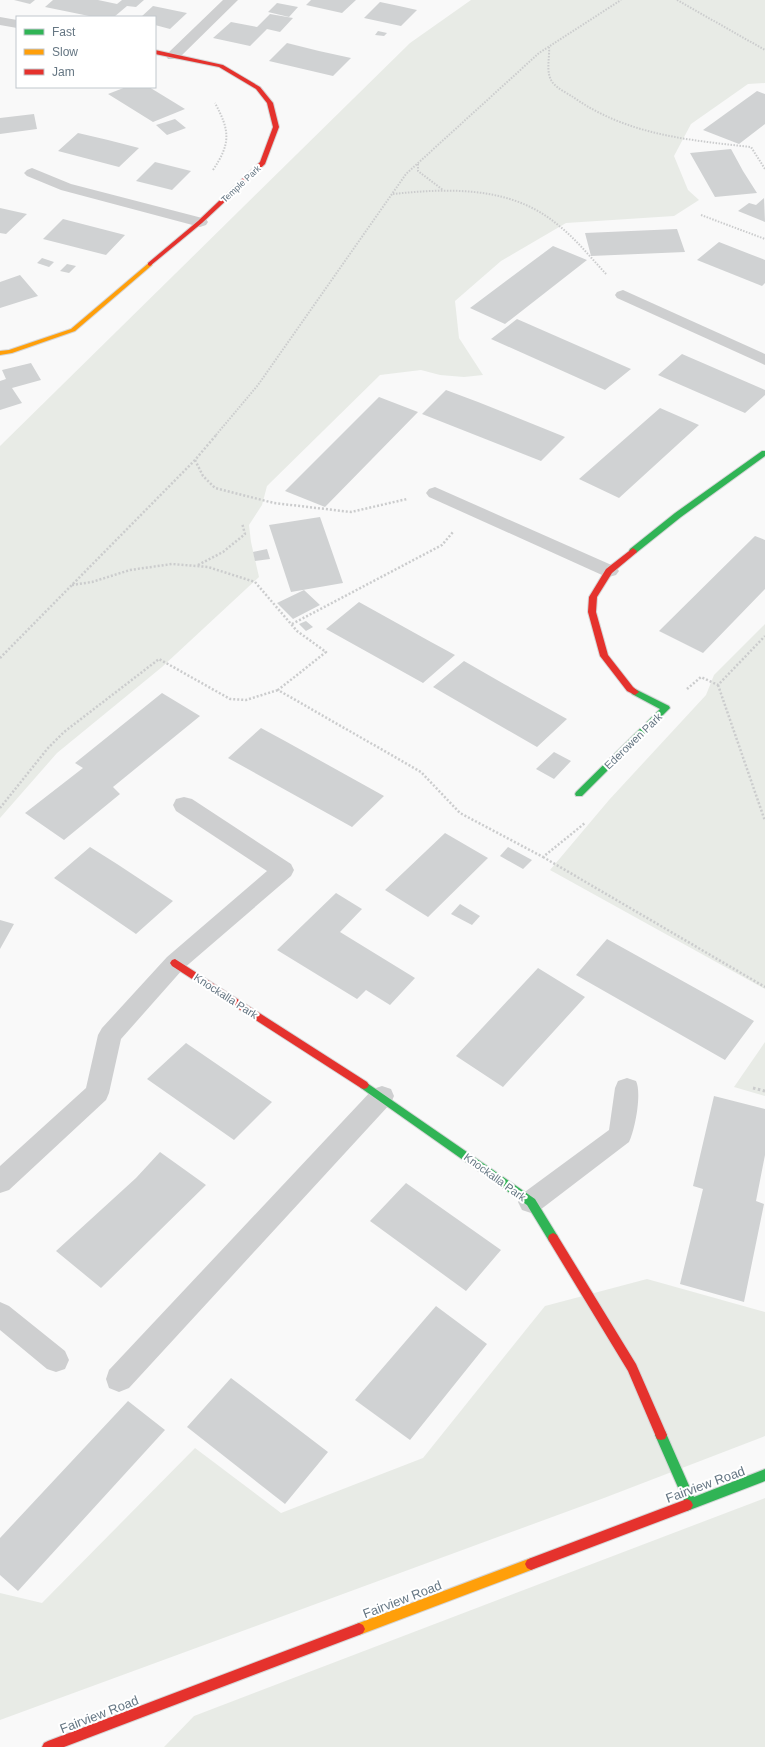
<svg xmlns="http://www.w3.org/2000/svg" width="765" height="1747" viewBox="0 0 765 1747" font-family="Helvetica,sans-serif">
<rect width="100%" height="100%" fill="#f9f9f9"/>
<path fill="#e8ebe6" d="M471,0h294v83l-17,1 -57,40 -17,32 14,34 11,10 -25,16 -108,7 -65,38 -46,40 4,37 24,37 -19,2 -24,-2 -19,-5 -41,5 -113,111 -5,19 -13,20 2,17 8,35 -97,90 -105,86 -57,65v-372l410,-403z
M765,624v365l-215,-119 59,-70 97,-105 8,-20z
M765,1042v54l-31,-9z
M647,1279l118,33v124l-161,62 -604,222v-127l42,10 153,-155 86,65 142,-55 122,-152z
M765,1498v249h-601l30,-31z"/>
<path fill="#d0d2d3" d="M14,0h21l-5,4z
M53,0h45l19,4 5,-4h22l-8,7 -9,-1 -13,11h-20l-49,-10z
M311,0h45l-14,13 -36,-8z
M380,2l19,4 18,4 -16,16 -37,-8z
M277,3l21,4 -9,10 -21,-5z
M153,6l34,7 -17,16 -15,-4v-8h-14z
M270,14l23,4 -13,14 -13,-3 -17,17 -37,-8 18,-16 26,5z
M378,31l9,2 -3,3 -9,-1z
M287,43l32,8 32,7 -18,18 -64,-15z
M126,87h23l36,22 -32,13 -45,-28z
M757,91l8,3v30l-26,20 -36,-14z
M34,114l3,15 -37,5v-16z
M175,119l11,9 -19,7 -11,-10z
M78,133l30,7 31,8 -20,19 -61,-16z
M731,149l12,22 14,22 -42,4 -25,-44z
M155,162l36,9 -19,19 -36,-9z
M764,198l1,24 -27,-11 11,-8 7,2z
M0,208l27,6 -21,20 -6,-1z
M63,219l62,16 -19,20 -63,-16z
M677,229l8,23 -94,4 -6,-23z
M719,242l46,18v23l-3,3 -65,-26z
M553,246l34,14 -82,64 -35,-16z
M42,258l12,4 -5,5 -12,-4z
M67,264l9,2 -7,7 -9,-2z
M20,275l18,21 -38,12v-26z
M517,319l73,32 41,18 -26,21 -114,-51z
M682,354l83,36v5l-20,18 -87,-38z
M31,363l10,17 -29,8 10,15 -22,7v-29l6,-2 -4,-9z
M446,390l32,12 87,35 -24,24 -119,-47z
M379,397l39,15 -93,95 -40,-16z
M660,408l39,17 -80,73 -40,-19z
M320,517l23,66 -52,9 -22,-67z
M755,536l10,4v49l-62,64 -44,-22z
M267,549l3,10 -15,2 -2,-9z
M304,590l16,15 -27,14 -16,-16z
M359,602l72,40 24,13 -32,28 -97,-54z
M306,621l7,6 -7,4 -7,-7z
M464,661l40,23 63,35 -30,28 -104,-60z
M162,693l38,23 -87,71 7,7 -56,46 -39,-27 58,-45 -8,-5z
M261,728l24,13 99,55 -32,31 -124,-69z
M554,752l17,9 -17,18 -18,-10z
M445,833l43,25 -60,59 -43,-27z
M90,847l27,17 56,37 -37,33 -82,-56z
M508,847l24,13 -9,9 -23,-13z
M336,893l26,16 -22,23 75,46 -25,27 -24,-15 -9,9 -80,-49z
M460,904l20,12 -8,9 -21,-11z
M0,920l14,4 -14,25z
M607,939l117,65 30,17 -29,39 -149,-85z
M538,968l47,29 -82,90 -47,-31z
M186,1043l86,59 -38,38 -87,-61z
M714,1096l51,13v46l-9,46 8,3 -20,98 -64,-18 23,-95 -10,-3z
M160,1152l46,33 -105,103 -45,-37 80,-73z
M406,1183l95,67 -35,41 -96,-70z
M436,1306l51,38 -77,96 -55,-40z
M231,1378l97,74 -43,52 -98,-77z
M128,1401l37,29 -147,161 -18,-16v-37z"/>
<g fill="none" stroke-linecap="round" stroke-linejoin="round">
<defs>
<path id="fast" d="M762,451h3v5l-84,61 -45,36h-6l-1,-2 1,-2 45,-36z
M635,689l34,17 1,2 -88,88h-6l-1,-2 1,-2 84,-83 -28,-15 -1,-2z
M364,1081l171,118 22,36 1,3 -1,3 -4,2 -4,-2 -22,-36 -166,-117 -2,-3 2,-3z
M661,1430l4,1 29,66 71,-28v12l-78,30 -4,-2 -2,-4 3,-4 -29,-66 2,-4z"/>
<path id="slow" d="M150,262l2,1v2l-77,66 -63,22 -12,2v-4l9,-1 62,-21z
M531,1558l4,2 2,4 -2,4 -4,2 -172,65 -4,-2 -2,-4 2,-4 4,-2z"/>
<path id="jam" d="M155,50l68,15 37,22 13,16 6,24 -14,37 -63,59 -52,43 -2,-1v-2l50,-42 62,-59 13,-35 -6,-24 -11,-14 -37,-22 -64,-13z
M633,548l4,3 -1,2 -24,20 -15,24 -1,15 12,43 25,32 6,5 -4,3 -8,-4 -27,-35 -12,-44 1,-15 17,-28z
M175,959l192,123 2,3 -2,3 -3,1 -3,-1 -189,-122 -2,-3 2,-3z
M553,1233l4,2 79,129 31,71 -2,4 -4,1 -4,-1 -29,-68 -79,-130 -1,-3 1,-3z
M687,1499l4,2 2,4 -2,4 -4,2 -156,59 -4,-2 -2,-4 2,-4 4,-2z
M359,1623l4,2 2,4 -2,4 -4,2 -295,112h-22l2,-4 4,-2z"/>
</defs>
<use href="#fast" stroke="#d5d6d7" stroke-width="2"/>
<use href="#slow" stroke="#d5d6d7" stroke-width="2"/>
<use href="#jam" stroke="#d5d6d7" stroke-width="2"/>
<path stroke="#cbcccd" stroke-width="2" stroke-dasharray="1.5 1.5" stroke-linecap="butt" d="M677,0l88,50
M549,47c1,11 -4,26 4,36 5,6 14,10 20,14 54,38 115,43 178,50l14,22
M418,164v7l25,19
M213,170c18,-27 17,-39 2,-67
M393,194c57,-6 119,-8 165,31 18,14 33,33 49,50
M701,215l64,24
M216,435l42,-50 148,-211 133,-121 82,-53"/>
<path stroke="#cbcccd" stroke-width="2.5" stroke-dasharray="2 2" stroke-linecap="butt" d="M195,460l8,16 12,12 59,15 77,9 56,-13
M198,565l25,-13 22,-18 -3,-11
M72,585l20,-3 38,-12 42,-6 36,3 47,15 42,49 29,21 -48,38 143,82 39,41 83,44 42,-34
M292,624l150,-79 11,-13
M0,658l195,-198 22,-26
M718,685l47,136
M687,689l14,-12 17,8 47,-49
M0,808l48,-60 16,-16 95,-73 71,40 16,1 32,-10
M543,857l222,130"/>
<path stroke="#cbcccd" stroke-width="3" stroke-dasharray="2.5 2.5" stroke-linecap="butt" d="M753,1088l12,3"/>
<path fill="#cecfd0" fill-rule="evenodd" d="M223,0h15l-60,59h-10l-2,-3 2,-3z
M0,17l17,3v8l-17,-3z
M32,168l39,16 135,35 2,3 -2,3 -6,2 -139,-37 -34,-14 -3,-3 3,-3z
M623,290l142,64v11l-148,-67 -2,-3 2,-3z
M435,487l181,80 3,4 -3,4 -7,2 -7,-2 -173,-78 -3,-4 3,-4z
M184,797l8,2 99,65 3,6 -3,6 -108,93 -62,70 -12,54 -3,7 -97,90 -9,3v-27l86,-78 12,-53 4,-7 65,-71 100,-86 -91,-60 -3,-6 3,-6z
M627,1078l9,3c6,12 -1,49 -7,61l-89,68 -9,3 -9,-3 -4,-8 4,-8 87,-64 6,-42 3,-7z
M382,1086l9,3 3,7 -3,7 -262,285 -10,4 -10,-4 -3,-9 3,-9 264,-281z
M0,1302l9,4 56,45 4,9 -4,9 -9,3 -9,-3 -47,-39z"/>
<use href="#fast" fill="#30b455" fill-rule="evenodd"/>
<use href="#slow" fill="#ff9f0a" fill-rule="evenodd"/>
<use href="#jam" fill="#e5322d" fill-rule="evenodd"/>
</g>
<g text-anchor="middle" stroke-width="4" stroke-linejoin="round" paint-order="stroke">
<g font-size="9" fill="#657683" stroke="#fff">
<text transform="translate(241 184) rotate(-43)" y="3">Temple Park</text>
</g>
<g font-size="11" fill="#657683" stroke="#fff">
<text transform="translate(633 741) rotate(-44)" y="4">Ederowen Park</text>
<text transform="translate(226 996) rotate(33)" y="4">Knockalla Park</text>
<text transform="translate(495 1177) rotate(36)" y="4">Knockalla Park</text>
</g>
<g font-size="13" fill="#657683" stroke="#fff">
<text transform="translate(705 1484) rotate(-20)" y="5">Fairview Road</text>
<text transform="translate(402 1599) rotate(-21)" y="5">Fairview Road</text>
<text transform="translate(99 1714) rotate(-21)" y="5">Fairview Road</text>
</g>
</g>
<rect x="16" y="16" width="140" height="72" fill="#ffffff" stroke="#c1c8cd"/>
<rect x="24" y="29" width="20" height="6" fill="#30b455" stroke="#c1c8cd"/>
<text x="52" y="36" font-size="12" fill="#657683">Fast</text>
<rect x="24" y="49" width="20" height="6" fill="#ff9f0a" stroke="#c1c8cd"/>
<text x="52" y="56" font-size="12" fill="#657683">Slow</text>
<rect x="24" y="69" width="20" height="6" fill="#e5322d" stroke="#c1c8cd"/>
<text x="52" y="76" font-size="12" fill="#657683">Jam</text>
</svg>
